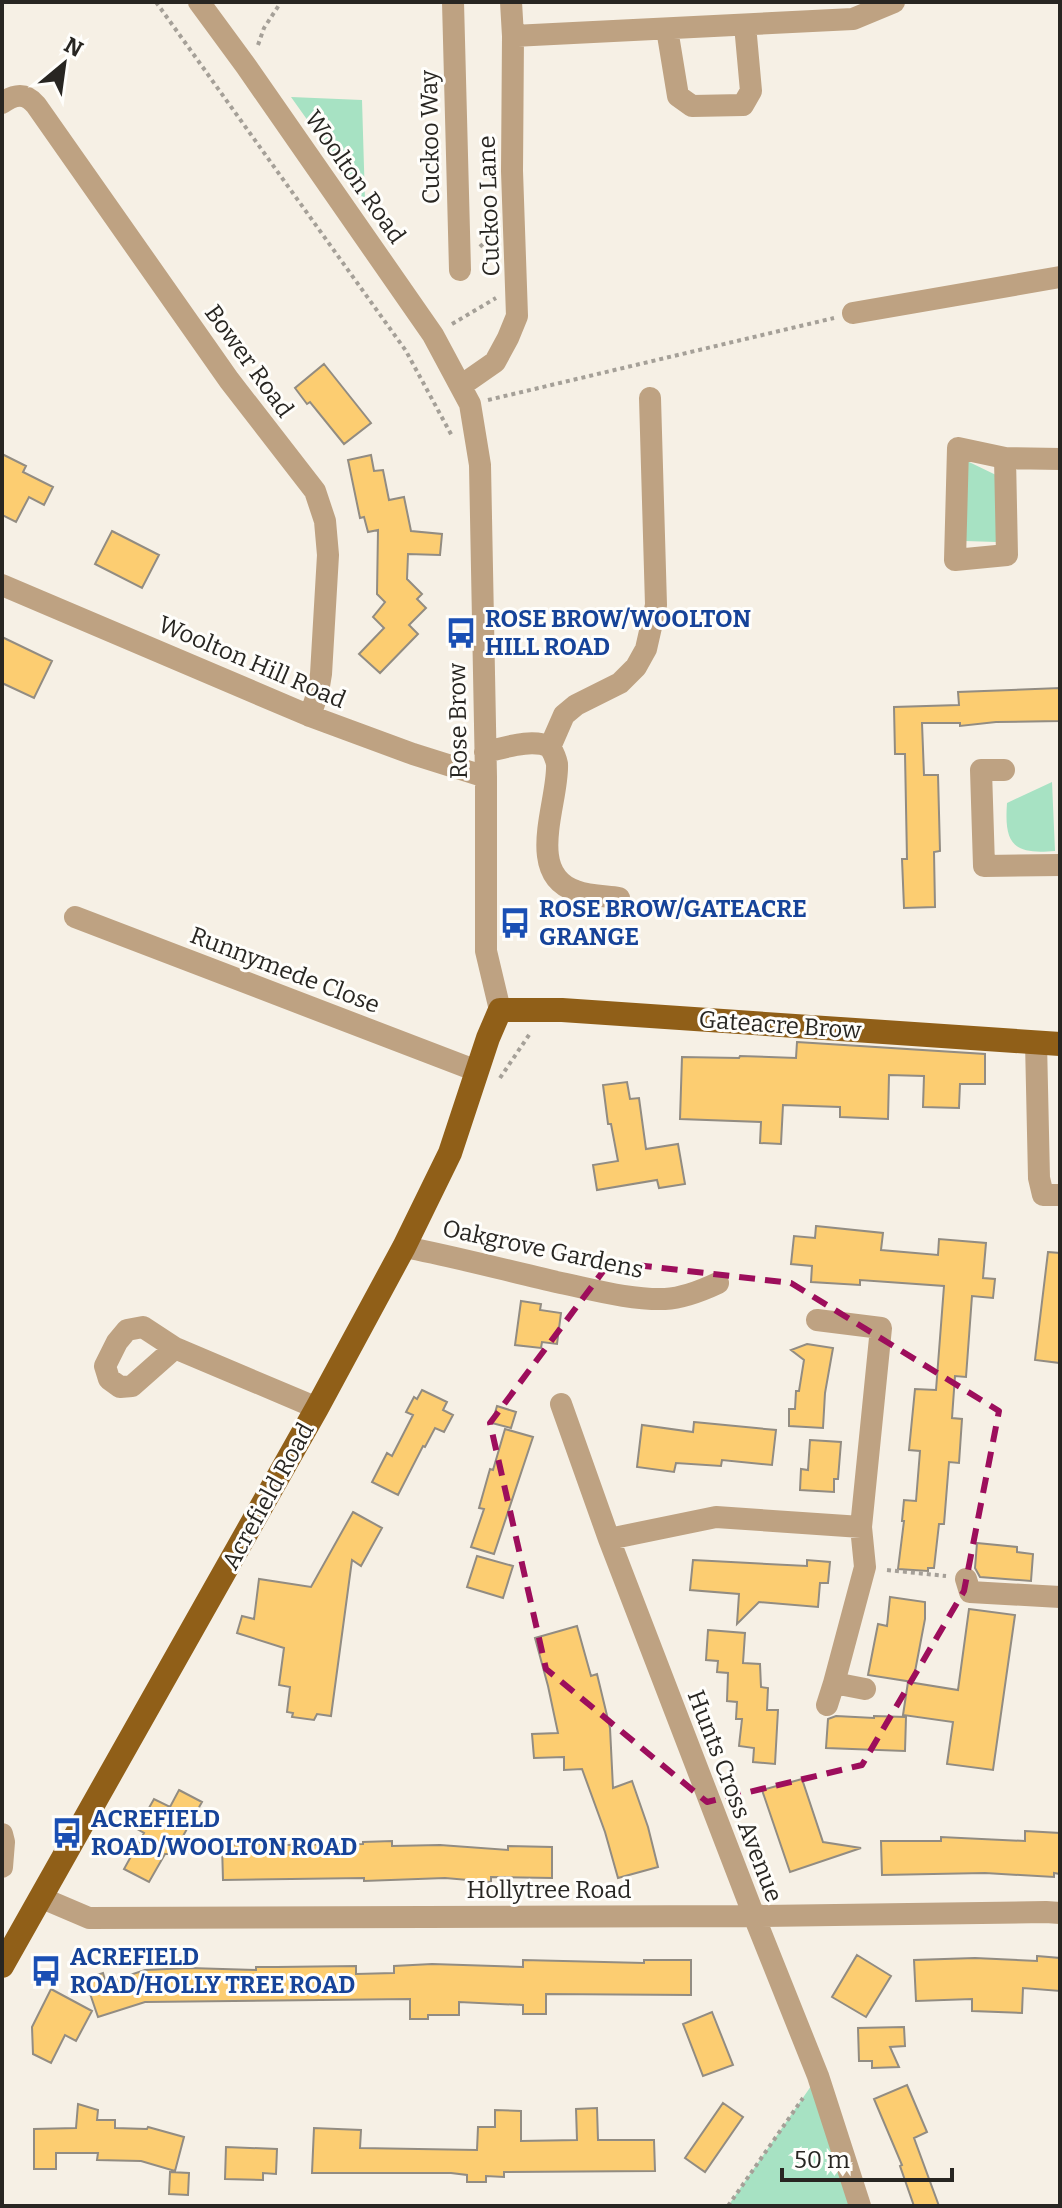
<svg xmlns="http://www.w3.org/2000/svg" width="1062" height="2208" viewBox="0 0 1062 2208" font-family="Bitter,serif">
<rect width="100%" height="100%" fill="#f6f0e5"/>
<path fill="#a7e2c3" d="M291,97l71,3 3,101z
M967,461l29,14v67l-31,-1z
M1052,782l3,69c-42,4 -51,-7 -48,-48z
M818,2076l42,130h-132z"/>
<path fill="#fccd71" stroke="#928c82" stroke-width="2" d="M324,364l47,59 -27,21 -34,-42 -3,2 -12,-16z
M2,454l24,12 -3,6 30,15 -9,18 -15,-8 -13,25 -14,-7z
M371,455l3,16 9,-1 6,30 15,-3 7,34 31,3 -2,21 -32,-1 -1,25 15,15 -5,5 9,9 -17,17 9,9 -38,39 -21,-19 25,-26 -11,-11 12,-15 -8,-8 1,-64 -10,2 -4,-15 -4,1 -12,-58z
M112,531l47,24 -17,33 -47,-24z
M2,637l50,24 -18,37 -32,-15z
M1060,688v33l-64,1 -36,4v-3h-38l2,52h14l2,76 -6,1 1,55 -31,1 -2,-49h5l-2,-105h-10l-1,-47 65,-2 -1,-13z
M797,1042l188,12v30h-25l-1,24 -36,-1 1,-31 -35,-1 -1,44 -48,-2v-10l-57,-2 -2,39 -21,-1 1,-21 -81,-3 2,-62 57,1 1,-2 56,2z
M627,1082l3,17 9,-1 7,51 32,-5 7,40 -26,4 -2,-8 -60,10 -4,-25 25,-4 -7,-37h-3l-5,-39z
M816,1226l67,7 -2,17 57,5 1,-16 47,4 -3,35 12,1 -2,19 -21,-2 -6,81 -11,-1 -3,42 10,1 -3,44 -10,-1 -5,62h-5l-5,44h-6v3l-30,-2 6,-48h-2l2,-21 12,1 4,-50 -11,-1 6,-61 21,1 8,-104 -84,-6v5l-49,-3 1,-16 -21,-2 3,-28 21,2z
M1048,1252l12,1v110l-25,-3z
M521,1301l20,3 -1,6 21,3 -4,31 -15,-2 -1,6 -26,-3z
M807,1344l26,4 -8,45 -2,35 -34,-2v-17h6l1,-18h3l5,-31 -13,-10z
M422,1390l25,12 -4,8 10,5 -9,17 -9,-4 -10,19 -2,-1 -25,49 -26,-13 15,-29 5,3 21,-41 -7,-3 8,-15 3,2z
M497,1406l19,6 -5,16 -19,-5z
M694,1422l82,8 -4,35 -50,-5 -1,6 -45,-3 -2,9 -37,-5 5,-42 51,7z
M505,1429l28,8 -39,117 -23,-7 13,-38 -5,-1 11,-39 3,1z
M810,1440l31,2 -3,37h-4v13l-34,-2 1,-21 7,1z
M353,1512l29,16 -21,38 -9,-6 -21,156 -14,-2 -3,6 -22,-3 1,-4 -6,-1 3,-25 -11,-2 5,-37 -47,-15 5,-17 12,3 5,-40 52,8z
M977,1543l40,4v5l16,2 -2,27 -51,-4 -5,-9z
M477,1556l36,10 -10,32 -36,-11z
M693,1560l114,6v-6l23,2 -2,21h-8l-2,24 -59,-5 -22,22 2,-30 -49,-4z
M890,1597l35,5v17l-12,63 -45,-7 10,-51 9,2z
M969,1609l46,6 -22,155 -46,-6 6,-42 -50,-7 5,-33 50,8z
M577,1626l14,50 6,-2 13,54 3,60 19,-7 16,46 10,40 -40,11 -13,-46 -23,-63 -18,1v-13l-30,1 -2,-24 26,-1 -10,-47 -13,-48z
M708,1630l37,3 -2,30 17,1 1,23 7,1 -1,22h11l-3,54 -22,-2 1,-14 -15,-2 3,-27h-6l1,-17 -10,-1 1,-28 -11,-1 1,-11 -12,-1z
M836,1716l38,2v-2l32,1 -1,34 -79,-3 2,-29z
M802,1779l21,63 38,6 -71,24 -28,-82z
M179,1790l23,12 -29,52h-8l-16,28 -25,-13 20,-36 -7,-4 17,-30 16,8z
M1025,1831l35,2v41l-6,-1v4l-69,-4 -103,2 -1,-34h60v-4l84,4z
M392,1841v5l48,-1 68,5v-4l44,1v31l-61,-1v5l-46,-4 -81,3v-3l-141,2 -1,-35 63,-2v2l78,-1v-2z
M857,1955l34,21 -25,41 -34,-20z
M1037,1956l23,2v33l-37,-3 -1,25 -50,-2v-12l-56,2 -2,-41 61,-2 62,3z
M523,1960l121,3v-3h47v35l-145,-1v20h-23v-9l-64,-3v13h-31v4h-18v-20l-265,3 -47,15 -13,-38 18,-6 3,10 39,-13 44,-2 67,2v-3h21l79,-1v8l38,-1v-7l38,-2 91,3z
M51,1989l41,22 -16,30 -11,-6 -14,28 -18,-9 -1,-27z
M712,2012l21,53 -30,11 -20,-52z
M904,2027l1,19 -15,1 9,20 -27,1v-7h-13l-1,-33z
M907,2085l20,47 -13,6 25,68h-25l-14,-40 2,-1 -28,-66z
M723,2103l20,14 -38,55 -20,-14z
M78,2104l20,6 -1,10h18v8l32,1 1,-2 36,10 -9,34 -34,-10 -44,-1 1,-7h-42v16h-22v-40l42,-1z
M597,2108l1,32h56l1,31 -151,1v5l-18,-1v6h-19v-7l-16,-2h-139l2,-45 47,2 -1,18 117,2 1,-23h17v-17l26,1v30l56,-1 -1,-31z
M226,2147l51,2 -1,25 -13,-1v7l-38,-1z
M170,2172l19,1 -1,22 -19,-1z"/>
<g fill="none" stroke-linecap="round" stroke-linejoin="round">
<path stroke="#a5a098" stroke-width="4" stroke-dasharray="4 4" stroke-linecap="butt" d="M156,2l250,349 46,85
M258,45l6,-17 17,-26
M480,244l13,14
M452,324l44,-26
M488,400l346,-82
M500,1078l31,-46
M887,1570l59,6
M728,2206l75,-108"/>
<path stroke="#bea282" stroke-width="22" d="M199,2l47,64 187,269 37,69 10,61 6,312v174l14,59
M453,2l7,268
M667,29l11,67 14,10 51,-1 8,-14 -6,-66
M513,36l340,-17 41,-17
M2,103c13,-9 23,-11 34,2l193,275 86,111 10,30 3,34 -7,119 -3,18 -8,24
M853,313l207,-36
M462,385l33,-23 13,-24 9,-22 -5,-145 1,-135 -2,-34
M1005,458l2,97 -52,5 3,-112 47,10 55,1
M2,585l308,131 103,38 73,23
M550,747l14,-32 12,-10 44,-22 16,-16 10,-18 10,-44 -6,-207
M485,752c19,-4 47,-14 65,-5 3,5 6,12 7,17 2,37 -33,110 19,127 13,5 30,5 43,7
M1004,770h-23l3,96 76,-1
M75,917l402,154
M1036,1042l3,136 4,17h17
M404,1247c53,10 104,24 157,36 34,7 69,17 104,16 18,-1 36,-8 53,-16
M817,1320l64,8 -20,199 4,40 -31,116 31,6
M175,1348l-32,-21 -16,3 -10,12 -12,24 4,13 11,8 12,-1 43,-38 142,60
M561,1404l48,135 145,377 64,160 42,130
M609,1539l107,-22 145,10
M966,1579l4,13 90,5
M827,1705l7,-22
M2,1834l2,8 -2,25
M42,1898l47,20 665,-2 292,-4 14,1"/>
<path stroke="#905f18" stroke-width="24" d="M2,1966l315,-558 87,-161 46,-94 38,-115 12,-28h62l498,34"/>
</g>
<path fill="none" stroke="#9d0e5c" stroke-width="6" stroke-dasharray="16 10" stroke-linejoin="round" d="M610,1262l181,21 208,128 -35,180 -102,174 -155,37 -161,-133 -56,-246z"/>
<defs>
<symbol id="bus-bare" viewBox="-9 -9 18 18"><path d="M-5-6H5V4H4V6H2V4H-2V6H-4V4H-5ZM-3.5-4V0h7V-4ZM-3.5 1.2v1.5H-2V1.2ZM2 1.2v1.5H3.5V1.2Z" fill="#1a4fb4" stroke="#fffefb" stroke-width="2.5" paint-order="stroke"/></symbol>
</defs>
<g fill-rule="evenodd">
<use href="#bus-bare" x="439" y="611" width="44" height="44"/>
<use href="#bus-bare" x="493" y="901" width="44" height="44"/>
<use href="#bus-bare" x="45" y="1811" width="44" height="44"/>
<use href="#bus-bare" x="24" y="1949" width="44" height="44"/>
</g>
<g text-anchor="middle" stroke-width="6" stroke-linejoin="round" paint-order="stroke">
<g font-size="24" fill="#282622" stroke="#fffefb">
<text transform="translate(430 137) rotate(-91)" y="8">Cuckoo Way</text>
<text transform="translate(355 177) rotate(55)" y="8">Woolton Road</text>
<text transform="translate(489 206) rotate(-92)" y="8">Cuckoo Lane</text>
<text transform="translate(249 361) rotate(54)" y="8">Bower Road</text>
<text transform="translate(252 662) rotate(23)" y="8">Woolton Hill Road</text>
<text transform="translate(458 721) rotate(-91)" y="8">Rose Brow</text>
<text transform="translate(285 970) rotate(21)" y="8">Runnymede Close</text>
<text transform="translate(780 1025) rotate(4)" y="8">Gateacre Brow</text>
<text transform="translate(543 1249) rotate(12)" y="8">Oakgrove Gardens</text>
<text transform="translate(268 1496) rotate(-61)" y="8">Acrefield Road</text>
<text transform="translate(735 1796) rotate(69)" y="8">Hunts Cross Avenue</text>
<text x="549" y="1898">Hollytree Road</text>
</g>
<g font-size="24" font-weight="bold" fill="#164399" stroke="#fffefb" text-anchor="start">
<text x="485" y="627">ROSE BROW/WOOLTON<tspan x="485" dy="28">HILL ROAD</tspan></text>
<text x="539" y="917">ROSE BROW/GATEACRE<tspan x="539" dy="28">GRANGE</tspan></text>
<text x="91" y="1827">ACREFIELD<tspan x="91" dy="28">ROAD/WOOLTON ROAD</tspan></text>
<text x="70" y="1965">ACREFIELD<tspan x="70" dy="28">ROAD/HOLLY TREE ROAD</tspan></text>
</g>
</g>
<rect width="1062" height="2208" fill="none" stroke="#282622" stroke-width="8"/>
<g transform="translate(64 64) rotate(29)" stroke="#fffefb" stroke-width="6" paint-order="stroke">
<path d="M0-6L14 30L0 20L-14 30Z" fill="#282622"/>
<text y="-12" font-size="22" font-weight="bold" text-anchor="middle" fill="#282622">N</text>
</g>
<path d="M782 2168v12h170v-12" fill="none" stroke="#282622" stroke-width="4"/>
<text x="794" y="2168" font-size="24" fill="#282622" stroke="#fffefb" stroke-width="6" paint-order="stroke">50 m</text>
</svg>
